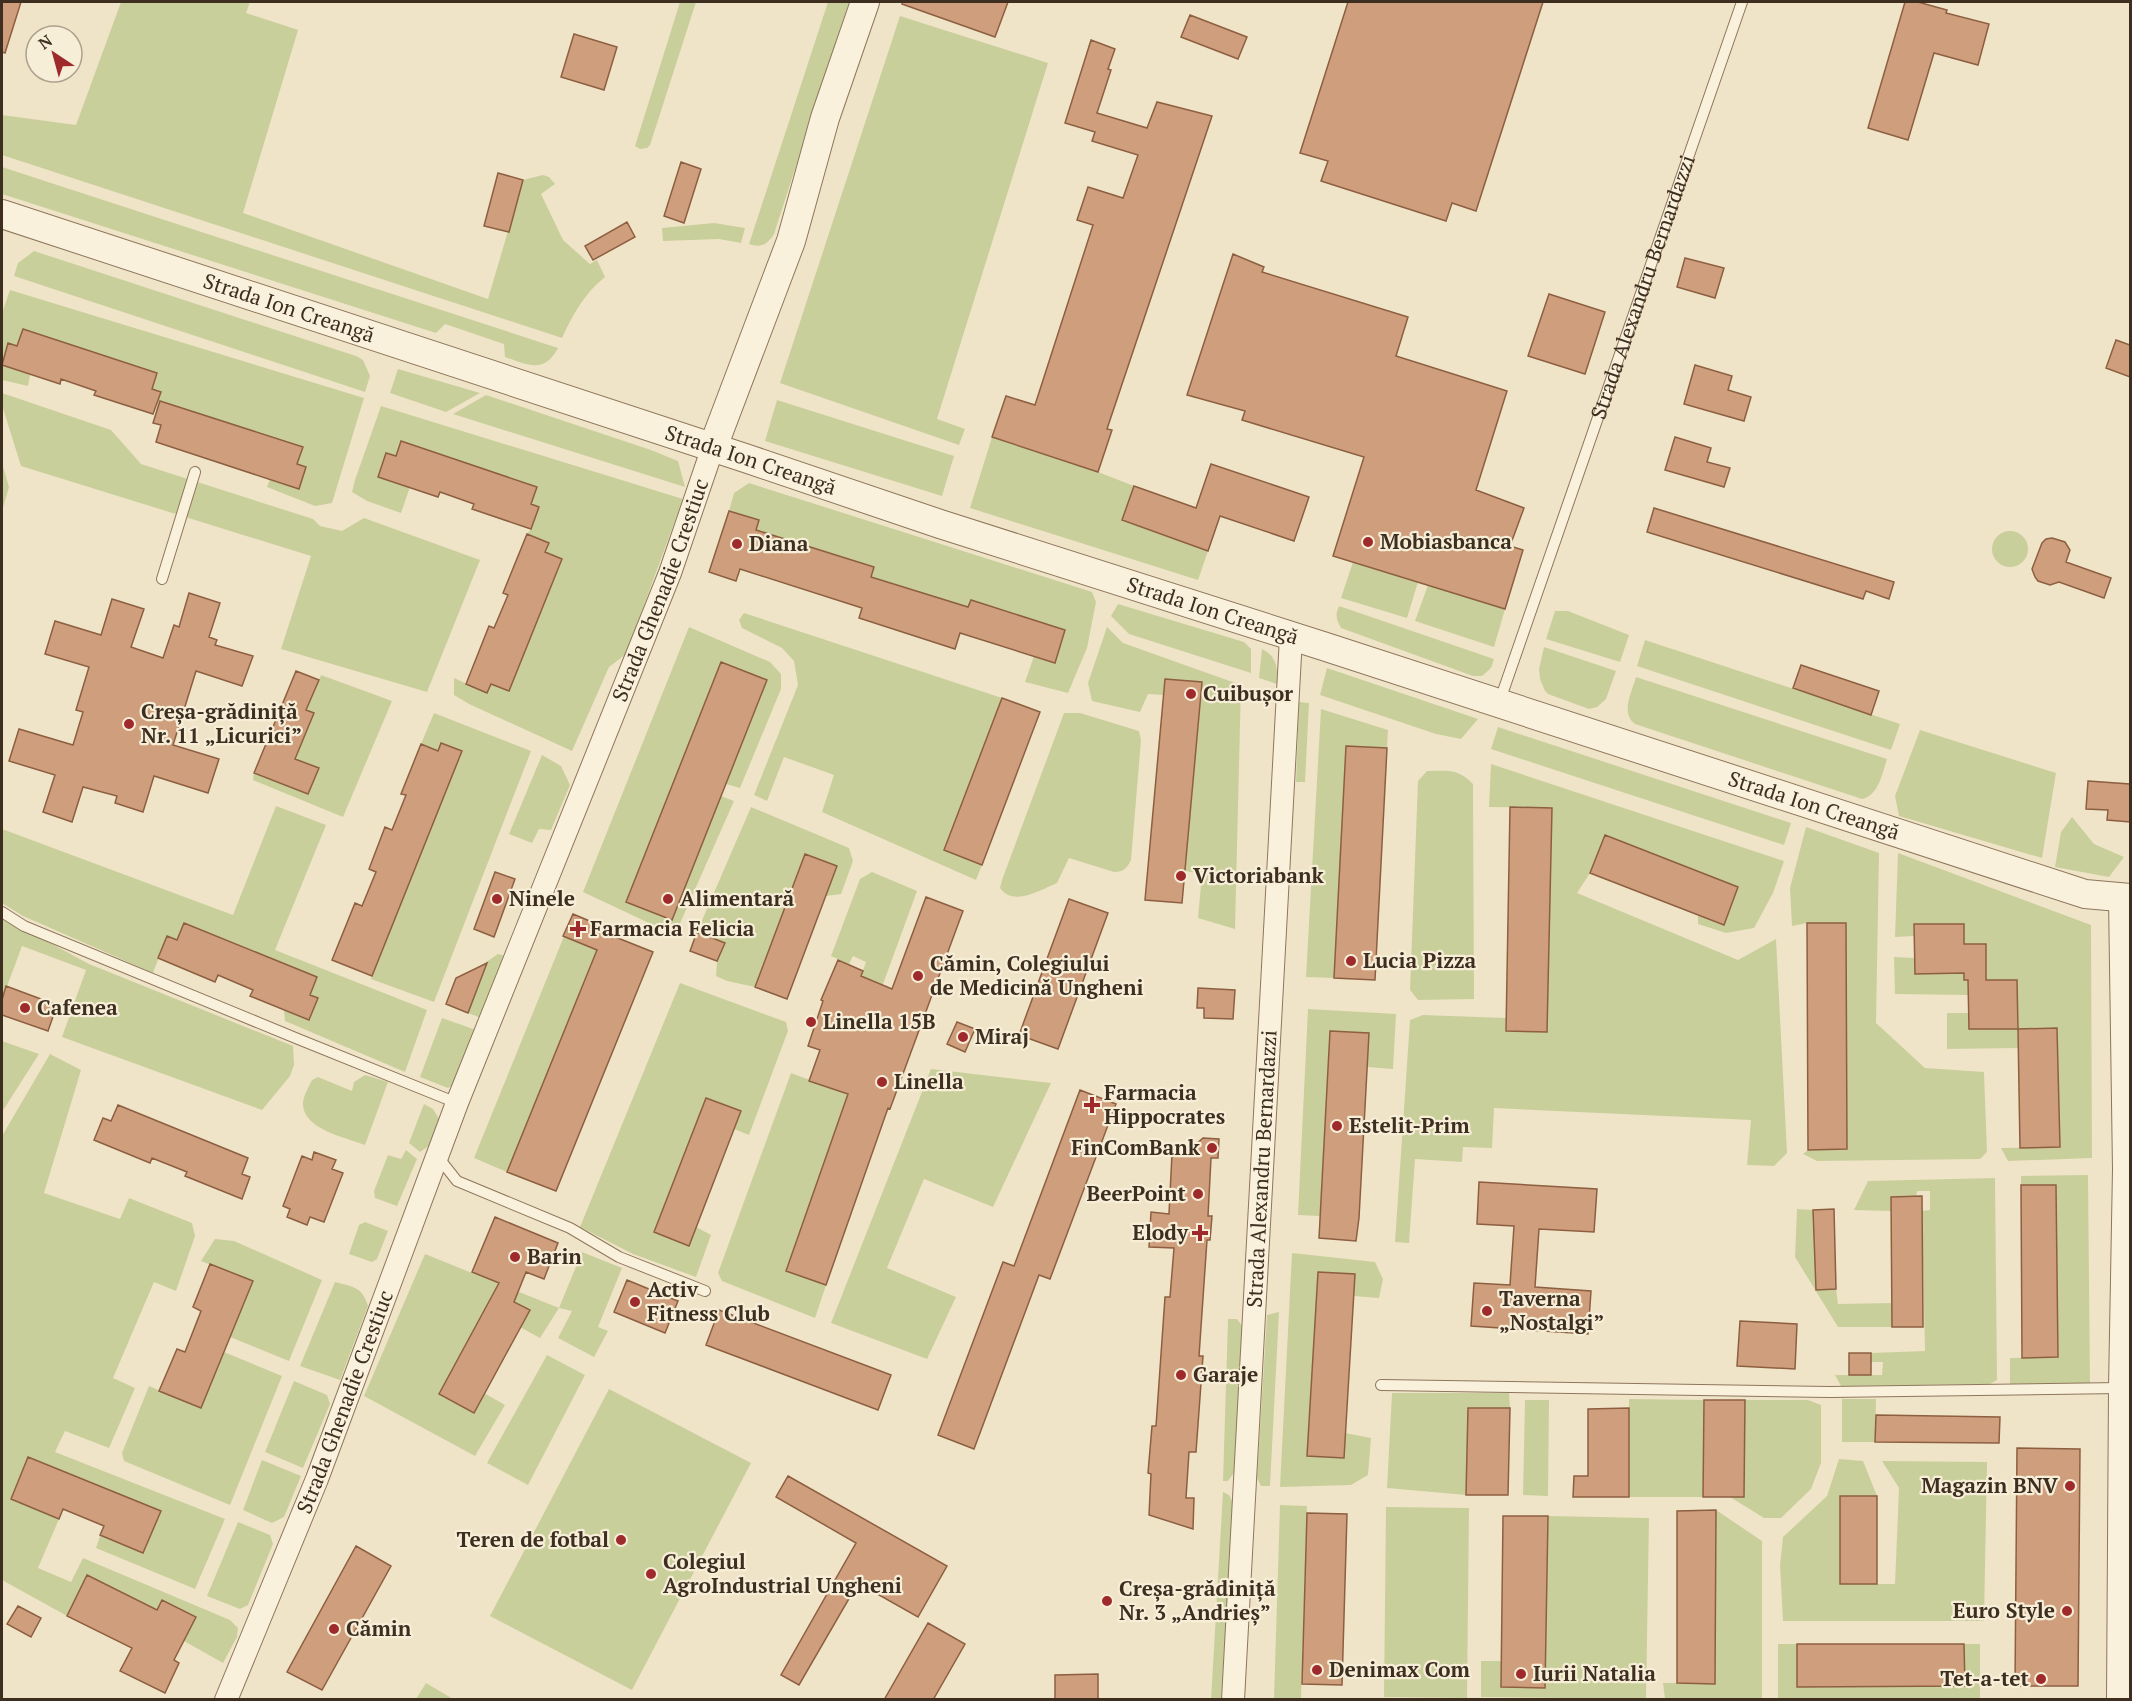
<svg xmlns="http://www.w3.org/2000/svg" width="2132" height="1701" viewBox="0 0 2132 1701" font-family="'PT Serif',serif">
<rect width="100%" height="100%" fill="#f0e4c8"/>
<path fill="#c9cf9b" d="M121,2h129l-4,11 52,17 -55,183 245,86 35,-119 20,-5 6,2 6,7 -14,10 22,46 27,24 7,-4 8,17c-21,17 -32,37 -43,61l-560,-183v-40l74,10z
M680,2h16l-46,143 -3,3 -7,1 -5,-3z
M828,2h21l-75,232c-7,11 -13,14 -25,10z
M900,16l148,47 -111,356 28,10 -6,16 -179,-62z
M2,167l556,181c-14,26 -30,17 -53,9l-1,-13 -59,-20 -9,9 -434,-139z
M714,223l31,5 -4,15 -22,-4 -56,2 -1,-13z
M34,251l322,105 7,4 7,16 -5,16 -351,-116 4,-13z
M10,290l354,108 -32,105 -17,3 -48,-19 3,-8 29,9 7,-21 -9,-3 5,-17 -142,-46 -7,22 7,-30 -8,-4 5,-16 -134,-44 -6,17 -9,-3 -6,21v-51z
M2,365l28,10 -2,11 -26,-6z
M398,369l82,24 -34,19 -56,-19z
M2,393l109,37 30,34 172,55 7,7 22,5 22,-13 116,42 -53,132 -146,-43 30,-93 -290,-90 -19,-61z
M486,395l165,55 27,11 7,26 -232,-73z
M777,400l177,56 -12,40 -177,-55z
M381,406l302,93 -57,155 -17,13 -37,84 -103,-47 -15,-9v-17l33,15 4,-9 18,7 53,-132 -17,-7 4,-9 -22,-9 4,-5 8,-22 -8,-3 6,-17 -136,-46 -5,15 -10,-3 24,34 -9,26 -34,-12 -15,-9 3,-12z
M992,437l106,35 36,14 -12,35 86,30 -10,29 -228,-72z
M2,463l7,24 -7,24z
M749,483l343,109 4,10 -9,46 -19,45 -43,-11 9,-26 21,7 10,-33 -94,-30 -3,7 -97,-30 3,-10 -94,-30 -28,3 7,-20 -30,-9 5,-18z
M1992 549a18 18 0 1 1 36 0a18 18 0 1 1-36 0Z
M1353,562l65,20 -11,36 -66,-20z
M1428,585l77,24 -11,38 -79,-26z
M1118,604l126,38 7,7v24l-122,-39 -18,-18z
M1339,606l155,53 -3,9 -9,8h-9l-132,-48c-5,-9 -6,-13 -2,-22z
M1555,611h13l61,24 -9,27 -74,-23z
M744,613l258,85 -58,152 38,15 -6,15 -154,-68 12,-37 -50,-18 -17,44 -13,-6 44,-110 -4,-24 -12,-13 -40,-20 -3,-8z
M689,627l81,35 11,12v15l-41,99 -14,-4 41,-104 -46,-18 -95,240 46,18 49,-124 13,5 -56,127 -12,3 -83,-39z
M1107,627l16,16 118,42 -6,244 -37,-11 4,-44 -17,-3 17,-189 -37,-3 -2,16 -15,-1 -8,18 -48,-11 -4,-18z
M1645,640l255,84 -9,26 -254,-84z
M1544,647l72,24 -10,28 -9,8 -8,2 -41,-15 -3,-3 -5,-12 -1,-10z
M1262,649c15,7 16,20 15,35l-18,-6z
M1327,668l151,51 -17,20 -25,-5 -116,-39z
M321,675l71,26 -49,116 -90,-37 1,-7 54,21 11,-26 -24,-9 18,-46 -7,-3z
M1636,677l251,82c-5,15 -8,36 -25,40l-227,-75c-15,-11 -3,-32 1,-47z
M1299,702l10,1 -4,79h-9z
M1321,709l67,21 -1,18 -41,-2 -12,232 -28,-1z
M434,713l97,38 -97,251 -63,-23 90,-228 -19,-8 -4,8 -17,-7z
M1064,713h16l59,18 2,9 -10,120c-4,8 -7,12 -17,12l-45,-14 -12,25c-17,7 -43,24 -57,5l2,-8z
M1498,727l293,96 -7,22 -293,-96z
M1920,730l136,43 -14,85 -143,-42 -4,-20z
M542,755l19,11 9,19 -19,45 -12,-1 -7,14 -23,-9z
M1491,764l293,97 -11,32 -19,35 -28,5 -28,-9v-9l26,10 14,-38 -133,-52 -15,38 -13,20 161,67 38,-21 11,214 -13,13 -27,-1 4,-45 -257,-12 -2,40 -29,-1 -1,15 -47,-3 -6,84 -14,-1 15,-222 13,-5 83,3v13h41l5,-223 -63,-1z
M1427,771c20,0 31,-3 46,13l1,215 -56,1 -8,-10 8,-209z
M276,806l50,19 -51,125 152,60 -22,62 -120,-51 -1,-11 26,10 8,-22 -8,-3 7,-18 -133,-53 -7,16 -10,-4 -14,37 -130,-57 -21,-13v-74l231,86z
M751,807l98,41 4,13 -12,33 -15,2 11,-30 -32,-11 -50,132 -28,-6 -11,-5 1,-15 7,-18 -27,-11z
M2072,817l22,27 30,13 -15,20 -54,-10 6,-35z
M1806,827l73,26 -3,170 49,45 59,4 3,80 -7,7 -163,2 -14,-7 5,-4 39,-1 -1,-225 -39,-1 -15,3 -2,-38z
M1898,853l193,72 1,233 -84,3 -7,-13 59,-1 -3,-119 -39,1 1,19 -72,1v-36h22v16h49l-1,-49h-31v-36h-22v-20h-49v12l-20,1z
M872,872l45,19 -50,137 -6,-52 5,-14 -13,-6 -4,8 -18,-8 29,-77z
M573,914l33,13 -99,245 -33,-14z
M2,917l87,47 204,82 1,19 -4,11 -28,34 -200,-73 24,-67 -64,-24 -20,54z
M498,954l8,2 -25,62 -13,-5 16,-41 -8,-3z
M1894,957l21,1v16l49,-1v7h5l-1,15 -73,-1z
M680,983l106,39 2,9 -39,104 -15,-6 7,-18 -35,-13 -52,134 35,13 7,-18 15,8 -15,42 -63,-23 -53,-27z
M1308,1009l88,5 -3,55 -26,-2 2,-34 -39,-2 -10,185 -22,-1z
M442,1018l34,12 -20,53 -8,5 -28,-11z
M2,1041l37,13 -37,58z
M50,1054l31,16 -37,123 76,26 9,-21 63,25 3,13 -19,55 -22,-9 -41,96 22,10 -26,60 -44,-17 -10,21 170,67 -30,70 -99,-41 4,-12 13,5 3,-6 14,12 13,6 17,-42 -12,-6 -3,6 -117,-53 -17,41 18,8 3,-5 15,6 -1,6 13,5 -21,49 33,14 12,-24 147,62 8,8 -1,9 -14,26 -39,-22 11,-24 -33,-17 -5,10 -70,-34 -20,40 -65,-36v-444z
M931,1069l120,14 -58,124 -69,-28 -37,89 69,29 -29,62 -96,-36z
M791,1073l57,21 -62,176 40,15 -11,33 -93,-37 -4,-8z
M365,1075l23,7 -23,63c-21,-8 -64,-16 -62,-43 1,-7 6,-16 9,-22l6,-3 34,14 2,-9z
M424,1104l9,5 8,13 -8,21 -13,9 -11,-9z
M406,1150l11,9 -20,47 -22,-8 -1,-7 14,-36 13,4z
M2088,1175l2,208 -80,1v-26l48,-1 -2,-172h-35v-9z
M1995,1178l2,202 -7,4 -149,2 -6,-11h47l1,-13h-12v-9l54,-2 -3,-140 8,-1v-19h-13l-1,6h-24l-1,14 -37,-1 14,-29z
M1797,1209l16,1 3,80 20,-1 2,15 54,-1v24h-54l-43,-70z
M365,1222l23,9 -11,28 -5,3 -23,-8 10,-29z
M215,1239l19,2 88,39 -33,81 -59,-24 22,-56 -51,-20z
M582,1252l40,16 -24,59 10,4 -14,26 -36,-19 14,-27 -13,-3 -19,30 -20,-11 10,-17 -35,-19 -56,102 34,19 11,-19 21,12 -30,51 -111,-60 61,-142 134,54z
M1292,1253l83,9 8,17 -4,19 -26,-2 -35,-24 -11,183 38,-22 26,5 -3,37 -17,10 -71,2z
M335,1282c18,5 27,4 33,24l-28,74 -40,-14z
M1279,1312l-9,174h-9l-4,-8 10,-163z
M1228,1319h9l5,7 -8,147 -6,8h-5z
M224,1352l58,24 -52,129 -106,-44 -2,-8 27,-67 52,22z
M547,1355l38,20 -57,110 -41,-22z
M294,1381l33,14 3,9 -27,64 -38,-16z
M609,1389l142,74 -119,227 -142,-74z
M1392,1393h117l1,15h-42l-2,87 -79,-7z
M1629,1399l75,1 -1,97h-74z
M1842,1399h34l-1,43h-33z
M1525,1400h24l-1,96 -25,-1z
M1745,1400h63l13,5v58l-10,26 -30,29h-17l-34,-21h14z
M1839,1459l24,2 14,35h-37v88h55l4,-96 -17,-27 105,1 -3,159h-201l-3,-56 3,-28 44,-41z
M262,1460l39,16 -17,41 -12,6 -29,-13z
M1223,1492l6,3 4,8 -12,196 -10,1z
M1280,1505l27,1 -6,193h-27z
M1386,1507l83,1 -2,190 -83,-1z
M1716,1510l46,31v158h-97l-2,-16h52z
M1548,1516l101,2 -3,181 -165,-2v-36h20v26h44z
M238,1522l32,13 3,9 -25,61 -8,4 -33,-13z
M1778,1644h19v43l167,-1v-42h16v55l-202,1z
M426,1683l27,16h-37z"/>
<path fill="#cf9f7d" stroke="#8d5f41" stroke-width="1.5" d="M2,2h19l-16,51 -3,-1z
M903,2h105l-13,35 -93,-33z
M1348,2h195l-67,209 -24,-8 -6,18 -125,-40 7,-20 -28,-8z
M1905,2h13l29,8 -1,3 43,11 -11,41 -44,-12 -26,87 -40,-12z
M1190,15l57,22 -9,22 -57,-22z
M574,34l43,13 -13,43 -43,-13z
M1091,40l24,9 -7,20 3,1 -14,43 50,15 10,-26 55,14 -105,313 5,1 -14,42 -106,-35 14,-41 29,9 58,-180 -16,-5 11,-33 35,11 15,-43 -46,-14 3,-9 -30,-9z
M681,162l20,7 -17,54 -20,-7z
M498,173l25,7 -14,52 -25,-6z
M627,222l8,15 -42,23 -8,-14z
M1233,254l31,13 -2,5 146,45 -12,39 111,35 -31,99 48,18 -14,38 13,4 -18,59 -172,-53 31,-99 -122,-37 3,-9 -58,-16z
M1685,258l39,10 -9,30 -38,-11z
M1549,294l56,18 -20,62 -57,-18z
M23,329l134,44 -5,16 9,3 -8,22 -59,-19 2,-4 -35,-12 -1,5 -58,-19 6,-22 9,3z
M2116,340l14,5v32l-24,-9z
M1695,365l37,11 -4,14 23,7 -7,24 -60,-17z
M160,401l143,46 -6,17 9,3 -7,22 -143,-47 5,-17 -8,-2z
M1675,437l36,11 -4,14 23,6 -6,19 -59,-17z
M401,441l136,46 -6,17 8,3 -8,22 -59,-20 2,-5 -34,-12 -2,5 -60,-20 8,-24 10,3z
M1211,464l98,33 -15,44 -74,-25 -12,35 -86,-31 12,-34 62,22z
M1654,508l240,74 -5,17 -23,-8 -3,8 -216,-67z
M729,511l30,9 -3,10 118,37 -3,10 97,30 3,-7 94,30 -10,33 -95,-30 -5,16 -96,-31 3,-10 -122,-39 -4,12 -27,-9z
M527,534l22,9 -4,9 17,7 -53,132 -18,-7 -4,9 -21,-9 23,-58 5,2 14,-33 -5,-2z
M2052,538l13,4 5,8 -4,12 45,16 -7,20 -45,-16 -9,3 -12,-4 -3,-4 -3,-8 10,-26 4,-4z
M189,593l31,10 -11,34 8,3 -2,5 38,11 -11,30 -46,-15 -23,74 46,14 -11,34 -54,-17 -11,36 -28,-9 2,-7 -34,-9 -11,35 -29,-10 12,-37 -46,-14 10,-32 54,16 10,-33 -7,-2 13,-43 -44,-13 10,-33 46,14 11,-36 32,10 -13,38 32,11 11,-33 5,2z
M721,662l46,18 -95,240 -46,-18z
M1801,665l78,26 -8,24 -78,-27z
M296,671l23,9 -13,30 8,3 -19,46 24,9 -11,26 -54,-21z
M1165,679l37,3 -20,221 -37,-3z
M1002,698l38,14 -58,153 -38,-15z
M441,743l21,8 -90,225 -40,-16 23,-57 7,3 14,-34 -7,-3 16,-42 7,3 14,-35 -5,-1 20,-50 17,7z
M1346,746l41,2 -12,232 -41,-2z
M2088,781l42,3v38l-23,-2 1,-10 -22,-1z
M1510,807l42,1 -5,224 -41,-1z
M1605,835l133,52 -14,38 -134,-52z
M805,854l32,12 -50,133 -32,-12z
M495,872l20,7 -21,58 -20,-8z
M926,897l37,14 -73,198 -2,-1 -62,177 -40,-14 62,-177 -39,-13 11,-31 -12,-4 15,-45 -2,-1 17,-40 25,11 -2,5 31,13z
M1069,899l39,14 -50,136 -39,-14z
M573,914l19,8 -2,5 63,25 -97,239 -49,-19 90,-222 -34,-14z
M184,923l133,54 -7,18 8,3 -9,22 -59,-24 3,-6 -35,-15 -3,7 -57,-24 9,-22 10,4z
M1807,923h39l1,226 -39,1z
M1914,924h50v20h22v36h31l1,49h-49l-1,-49h-4v-7l-49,1z
M697,932l28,11 -8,18 -27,-10z
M487,963l-19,50 -22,-9 10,-26z
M6,986l51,19 -9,26 -46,-16v-15z
M1198,988l37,2 -2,29 -29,-1v-10h-7z
M957,1022l18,7 -10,23 -18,-8z
M2057,1028l3,119 -40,1 -2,-119z
M1330,1031l39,2 -10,185 -3,23 -37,-3z
M1080,1090l36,14 -66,175 -11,-4 -65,174 -36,-14 65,-173 11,4z
M706,1098l35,13 -52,135 -35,-14z
M118,1105l130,53 -6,16 8,3 -8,22 -57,-23 2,-4 -35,-14 -2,5 -56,-23 9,-22 8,3z
M1203,1138l16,1 -1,19h-7l-3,58h4l-2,24h-3l-8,116h4l-7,96h-7l-3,46h8l-1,31 -44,-14 2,-41 -3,-1 4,-47h4l9,-129h5l4,-49 -25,-1 2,-35 18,2 3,-60 24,1v-11z
M314,1152l22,8 -4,9 11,4 -19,49 -14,-5 -3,8 -20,-8 3,-8 -7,-3 19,-50 10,4z
M1479,1182l118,7 -3,43 -55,-3 -4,58 56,4 -3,43 -117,-8 3,-43 36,2 4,-59 -37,-2z
M2021,1185h35l2,172 -36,1z
M1922,1196l1,131h-31l-1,-130z
M1834,1209l2,80 -20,1 -3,-80z
M495,1217l63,26 -14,36 -18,-7 -12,30 16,8 -56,103 -35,-19 60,-111 -27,-11z
M210,1264l43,17 -52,127 -42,-17 18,-42 8,3 16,-41 -8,-4z
M1318,1272l37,2 -11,184 -37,-2z
M627,1280l51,21 -13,32 -51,-21z
M719,1310l172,65 -13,35 -172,-65z
M1740,1321l57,3 -2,45 -58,-3z
M1849,1353h22v22h-22z
M1704,1400h41l-1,97h-41z
M1468,1408h42l-2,87h-42z
M1629,1408v89h-56l1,-21h14v-67z
M1876,1415l124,2 -1,26 -124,-1z
M2017,1448l63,1 -2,237h-63z
M28,1457l133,54 -18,42 -43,-18 4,-9 -41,-17 -4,10 -48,-20z
M788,1476l159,90 -29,51 -60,-34 -59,102 -18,-10 75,-132 -80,-46z
M1840,1496h37v88h-37z
M1716,1510l-1,174 -38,-1v-172z
M1307,1513l40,1 -5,171 -40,-1z
M1503,1516h45l-3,172 -44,-1z
M356,1546l35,20 -69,124 -35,-18z
M87,1575l70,35 5,-10 34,17 -22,43 5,3 -14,30 -45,-22 12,-23 -65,-32z
M18,1606l23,12 -10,19 -24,-13z
M928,1623l37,21 -32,56h-49z
M1797,1644h167l1,42 -168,1z
M1098,1674v26h-43v-25z"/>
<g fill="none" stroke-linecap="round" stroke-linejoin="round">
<defs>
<g id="service">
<path d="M162,579l33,-107"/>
<path id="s1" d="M1499,703l243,-701"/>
<path d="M2,912l22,14 274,113 159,64"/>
<path d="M438,1157l19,24 113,47 49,29 86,34"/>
<path d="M1381,1385l449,7 290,-4"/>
</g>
<g id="minor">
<path id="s2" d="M226,1700l91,-221 140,-376 213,-530 43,-126"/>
<path id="s3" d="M1233,1700l58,-1063"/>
<path d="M2118,1700l2,-312 4,-219 -4,-271"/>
</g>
<g id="tertiary">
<path id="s4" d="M2,214l746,245 192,65 383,122 762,248 45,4"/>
<path d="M713,447l78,-206 34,-123 40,-116"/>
</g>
</defs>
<use href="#service" stroke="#8d765c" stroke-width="12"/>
<use href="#minor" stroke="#8d765c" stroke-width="24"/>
<use href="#tertiary" stroke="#8d765c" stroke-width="30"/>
<use href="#service" stroke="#faf1dc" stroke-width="10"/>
<use href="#minor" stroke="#faf1dc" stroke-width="22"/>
<use href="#tertiary" stroke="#faf1dc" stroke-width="28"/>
</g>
<g fill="#9e2a2b" stroke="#f7eed8" stroke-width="2">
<circle cx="1368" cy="542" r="6"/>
<circle cx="737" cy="544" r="6"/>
<circle cx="1191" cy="694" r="6"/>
<circle cx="129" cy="724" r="6"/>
<circle cx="1181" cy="876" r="6"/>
<circle cx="497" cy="899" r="6"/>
<circle cx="668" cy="899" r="6"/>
<path d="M575 920h6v6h6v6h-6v6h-6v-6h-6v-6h6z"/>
<circle cx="1351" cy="961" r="6"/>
<circle cx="918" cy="976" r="6"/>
<circle cx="25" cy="1008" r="6"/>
<circle cx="811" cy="1022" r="6"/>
<circle cx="963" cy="1037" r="6"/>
<circle cx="882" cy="1082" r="6"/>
<path d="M1089 1096h6v6h6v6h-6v6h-6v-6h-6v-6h6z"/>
<circle cx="1337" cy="1126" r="6"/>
<circle cx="1212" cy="1148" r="6"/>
<circle cx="1198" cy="1194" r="6"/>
<path d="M1197 1224h6v6h6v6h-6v6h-6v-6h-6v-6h6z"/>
<circle cx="515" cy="1257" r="6"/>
<circle cx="635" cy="1302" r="6"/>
<circle cx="1487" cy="1311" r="6"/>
<circle cx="1181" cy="1375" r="6"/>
<circle cx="2070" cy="1486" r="6"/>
<circle cx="621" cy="1540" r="6"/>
<circle cx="651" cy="1574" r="6"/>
<circle cx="1107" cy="1601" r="6"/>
<circle cx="2067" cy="1611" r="6"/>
<circle cx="334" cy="1629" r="6"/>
<circle cx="1317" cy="1670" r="6"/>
<circle cx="1521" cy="1674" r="6"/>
<circle cx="2041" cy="1679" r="6"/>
</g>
<g text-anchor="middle" stroke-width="4.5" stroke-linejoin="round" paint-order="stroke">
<g font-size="21" fill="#3d2e20" stroke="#f7eed8">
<text dy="7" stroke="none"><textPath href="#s1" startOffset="440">Strada Alexandru Bernardazzi</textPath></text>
<text dy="7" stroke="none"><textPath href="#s4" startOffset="302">Strada Ion Creangă</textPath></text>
<text dy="7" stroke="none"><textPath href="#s4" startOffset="788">Strada Ion Creangă</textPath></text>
<text dy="7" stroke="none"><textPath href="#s2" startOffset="1192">Strada Ghenadie Crestiuc</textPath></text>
<text dy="7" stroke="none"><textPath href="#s4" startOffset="1274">Strada Ion Creangă</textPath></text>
<text dy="7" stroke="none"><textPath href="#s4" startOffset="1906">Strada Ion Creangă</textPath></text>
<text dy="7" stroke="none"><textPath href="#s3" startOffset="532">Strada Alexandru Bernardazzi</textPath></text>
<text dy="7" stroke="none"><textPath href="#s2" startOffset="321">Strada Ghenadie Crestiuc</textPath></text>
</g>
<g font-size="21" font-weight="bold" fill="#3d2e20" stroke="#f7eed8" text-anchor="start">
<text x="1380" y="549">Mobiasbanca</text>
<text x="749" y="551">Diana</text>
<text x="1203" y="701">Cuibușor</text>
<text x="141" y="719">Creșa-grădiniță<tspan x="141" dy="24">Nr. 11 „Licurici”</tspan></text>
<text x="1193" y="883">Victoriabank</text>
<text x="509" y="906">Ninele</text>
<text x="680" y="906">Alimentară</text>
<text x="590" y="936">Farmacia Felicia</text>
<text x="1363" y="968">Lucia Pizza</text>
<text x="930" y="971">Cămin, Colegiului<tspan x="930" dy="24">de Medicină Ungheni</tspan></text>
<text x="37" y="1015">Cafenea</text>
<text x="823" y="1029">Linella 15B</text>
<text x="975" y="1044">Miraj</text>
<text x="894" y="1089">Linella</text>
<text x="1104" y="1100">Farmacia<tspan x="1104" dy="24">Hippocrates</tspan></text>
<text x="1349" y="1133">Estelit-Prim</text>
<text x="1200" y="1155" text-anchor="end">FinComBank</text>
<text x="1186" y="1201" text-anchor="end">BeerPoint</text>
<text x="1188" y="1240" text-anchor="end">Elody</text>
<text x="527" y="1264">Barin</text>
<text x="647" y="1297">Activ<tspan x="647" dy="24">Fitness Club</tspan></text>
<text x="1499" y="1306">Taverna<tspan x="1499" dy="24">„Nostalgi”</tspan></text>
<text x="1193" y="1382">Garaje</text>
<text x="2058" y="1493" text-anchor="end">Magazin BNV</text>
<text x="609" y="1547" text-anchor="end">Teren de fotbal</text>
<text x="663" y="1569">Colegiul<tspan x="663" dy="24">AgroIndustrial Ungheni</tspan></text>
<text x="1119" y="1596">Creșa-grădiniță<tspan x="1119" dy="24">Nr. 3 „Andrieș”</tspan></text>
<text x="2055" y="1618" text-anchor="end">Euro Style</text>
<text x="346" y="1636">Cămin</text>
<text x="1329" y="1677">Denimax Com</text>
<text x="1533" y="1681">Iurii Natalia</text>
<text x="2029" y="1686" text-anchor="end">Tet-a-tet</text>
</g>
</g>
<rect width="2132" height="1701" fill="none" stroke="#3d2e20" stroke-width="6"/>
<g transform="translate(54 54) rotate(324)"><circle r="28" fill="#f7eed8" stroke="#ada18e" stroke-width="1.5"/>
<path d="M0-4.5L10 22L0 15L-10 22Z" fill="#9e2a2b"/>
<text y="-9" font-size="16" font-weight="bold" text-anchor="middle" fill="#3d2e20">N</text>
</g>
</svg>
